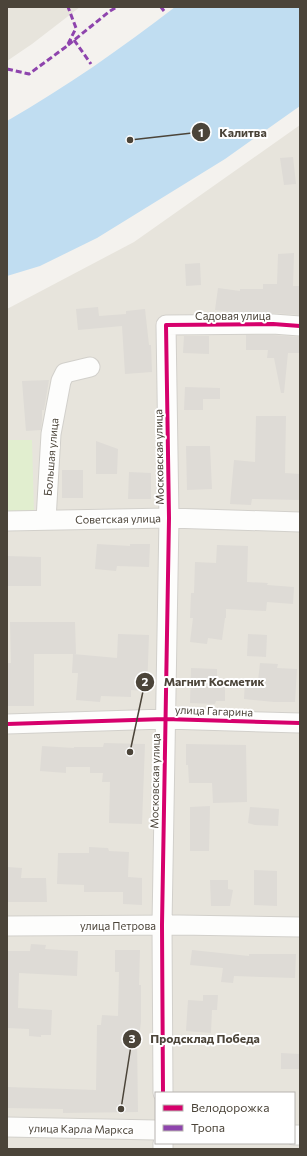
<svg xmlns="http://www.w3.org/2000/svg" width="307" height="1156" viewBox="0 0 307 1156" font-family="Commissioner,sans-serif">
<rect width="100%" height="100%" fill="#f4f2ee"/>
<path fill="#e7e4dc" fill-rule="evenodd" d="M7,7h73l-48,37 -25,17z
M300,125v1024h-293v-840l127,-67zM156,1093h138v50h-138z"/>
<path fill="#e1eecf" d="M7,440h25l2,73 -27,1z"/>
<path fill="#c0ddf1" d="M175,7h125v99l-75,53 -128,79 -57,28 -33,10v-155c59,-34 115,-73 168,-114z"/>
<path fill="#dedbd6" d="M293,157l3,27 -12,1 -4,-27z
M294,253l-1,33h7v29l-27,-2h-32l-26,-3 3,-22 22,3v-2h23v-5h14l1,-30z
M200,263l1,22 -15,1 -1,-22z
M98,307l1,9 27,-2v-3l19,-2 4,36h2l1,27 -27,2 -3,-48 -44,4 -2,-21z
M246,335h27l27,2v16h-12l-4,40h-3l-7,-35h-7l1,-8h-22z
M184,336h25v18l-26,-1z
M49,380l-5,30h-2v10l-1,10 -15,1 -4,-50z
M185,387l35,1v11h-17v11h-19z
M256,416h30l-1,57 15,1v26l-48,-1 -1,6 -21,-1 4,-44 21,2z
M96,441l22,8 -1,25h-21z
M186,446h24l2,43 -25,1z
M62,470h21v28h-21z
M129,472l22,1v26h-23z
M97,544l33,2v-2h20l-1,23 -32,-1 -1,5 -21,-2z
M217,545l31,1 -1,36 21,1 -1,2 27,2 -1,17 -26,-2 -1,9 -40,-2v9h-1l-3,22 -14,-2 -1,6 -17,-2 3,-24h-3l1,-25h3l1,-31 21,1z
M7,556l34,1v29h-34z
M10,622h65l1,32h-42v52h-27v-43h4z
M118,634l31,1 -2,56 -16,-1v7l-30,-1 -1,6 -24,-2 2,-27h-6l1,-19 44,4z
M248,634l19,1 -1,22 -19,-1z
M260,663l18,1 -1,4 20,1 -2,33h-21l-30,-3 1,-19 13,1z
M191,668l26,1v10l8,1v21h-9l-1,3 -25,-1z
M104,743l41,1 -3,80 -33,-1 1,-41h-8l1,-9h-13v-6h-24v6l-26,-2 2,-25 32,2v-1h29z
M186,744l60,1 1,57 -34,1 -1,-20h-23l-1,-18h-2z
M210,806l-1,45h-19v-44z
M250,807l29,2 -1,17 -23,-1 -7,-2z
M89,847l19,1 1,3 20,1 -1,25 14,1v27l-19,-1v-12h-39v-7l-27,-1 1,-31h31z
M7,867l15,1 -1,10h25l1,24h-40z
M254,870l23,1v35l-23,-1z
M210,880h18v9l5,1 -3,16h-19z
M31,944l15,1 -1,4 33,2 -1,25 -58,-3 -1,35 34,2 -1,25h-10v2l-12,-1v-7l-22,-1v-77h23z
M115,950h25l-1,35h2v37l-2,16h-2l1,74 -75,1v-4l-56,-1v-21l89,3 1,-65h4l1,-10 16,1 1,-44h-4z
M192,950l57,6v-2h47l-1,24 -61,-2 -1,7 -12,-1 2,-14 -33,-3z
M203,995h15l-1,15h-5l-1,23 -25,-2 2,-31 15,1z
M281,1053l19,1v15h-19z"/>
<g fill="none" stroke-linecap="round" stroke-linejoin="round">
<defs>
<path id="minor" d="M46,520l5,-86 10,-53 4,-8 25,-6
M7,521l162,-3 131,4
M7,724l158,-5 135,4
M7,926l171,-1 122,2
M163,1093l-1,-168 7,-407 -3,-193 107,-1 27,2
M7,1127l149,3
M294,1135h6
M163,1143v6"/>
</defs>
<use href="#minor" stroke="#d2d0cb" stroke-width="21"/>
<use href="#minor" stroke="#fdfdfc" stroke-width="19"/>
<path stroke="#8e44ad" stroke-width="3" stroke-dasharray="6 3" stroke-linecap="butt" d="M161,7l3,4
M74,40l17,24
M68,45l42,-34 7,-4
M7,69l22,5 38,-28 9,-18 -8,-21"/>
<defs>
<path id="cycleway" d="M7,724l158,-5 135,4
M163,1093l-1,-168 7,-407 -3,-193 107,-1 27,2"/>
</defs>
<use href="#cycleway" stroke="#fff" stroke-width="6"/>
<use href="#cycleway" stroke="#d6006c" stroke-width="4"/>
</g>
<g text-anchor="middle" stroke-width="4" stroke-linejoin="round" paint-order="stroke">
<g font-size="11" fill="#4b4439" stroke="#fff">
<text x="233" y="320">Садовая улица</text>
<text transform="translate(51 457) rotate(-85)" y="4">Большая улица</text>
<text transform="translate(159 457) rotate(-91)" y="4">Московская улица</text>
<text transform="translate(118 519) rotate(-1)" y="4">Советская улица</text>
<text transform="translate(214 711) rotate(2)" y="4">улица Гагарина</text>
<text transform="translate(155 781) rotate(-89)" y="4">Московская улица</text>
<text x="118" y="930">улица Петрова</text>
<text transform="translate(81 1129) rotate(1)" y="4">улица Карла Маркса</text>
</g>
</g>
<path fill="none" stroke="#4b4439" stroke-width="1.5" d="M130 140L201 132M130 752L145 682M121 1109L132 1039"/>
<g fill="#4b4439" stroke="#fff" stroke-width="1.5">
<circle cx="130" cy="140" r="4"/>
<circle cx="130" cy="752" r="4"/>
<circle cx="121" cy="1109" r="4"/>
<circle cx="201" cy="132" r="10"/>
<circle cx="145" cy="682" r="10"/>
<circle cx="132" cy="1039" r="10"/>
</g>
<g font-size="12" text-anchor="middle" font-weight="bold" fill="#fff">
<text x="201" y="137">1</text>
<text x="145" y="686">2</text>
<text x="132" y="1043">3</text>
</g>
<g font-size="12" text-anchor="middle" font-weight="bold" fill="#4b4439" stroke="#fff" stroke-width="4" stroke-linejoin="round" paint-order="stroke">
<text x="243" y="137">Калитва</text>
<text x="214" y="686">Магнит Косметик</text>
<text x="205" y="1043">Продсклад Победа</text>
</g>
<rect width="307" height="1156" fill="none" stroke="#4b4439" stroke-width="16"/>
<rect x="155" y="1092" width="140" height="52" fill="#ffffff" stroke="#b7b4b0"/>
<rect x="163" y="1105" width="20" height="6" fill="#d6006c" stroke="#b7b4b0"/>
<text x="191" y="1112" font-size="12" fill="#4b4439">Велодорожка</text>
<rect x="163" y="1125" width="20" height="6" fill="#8e44ad" stroke="#b7b4b0"/>
<text x="191" y="1132" font-size="12" fill="#4b4439">Тропа</text>
</svg>
